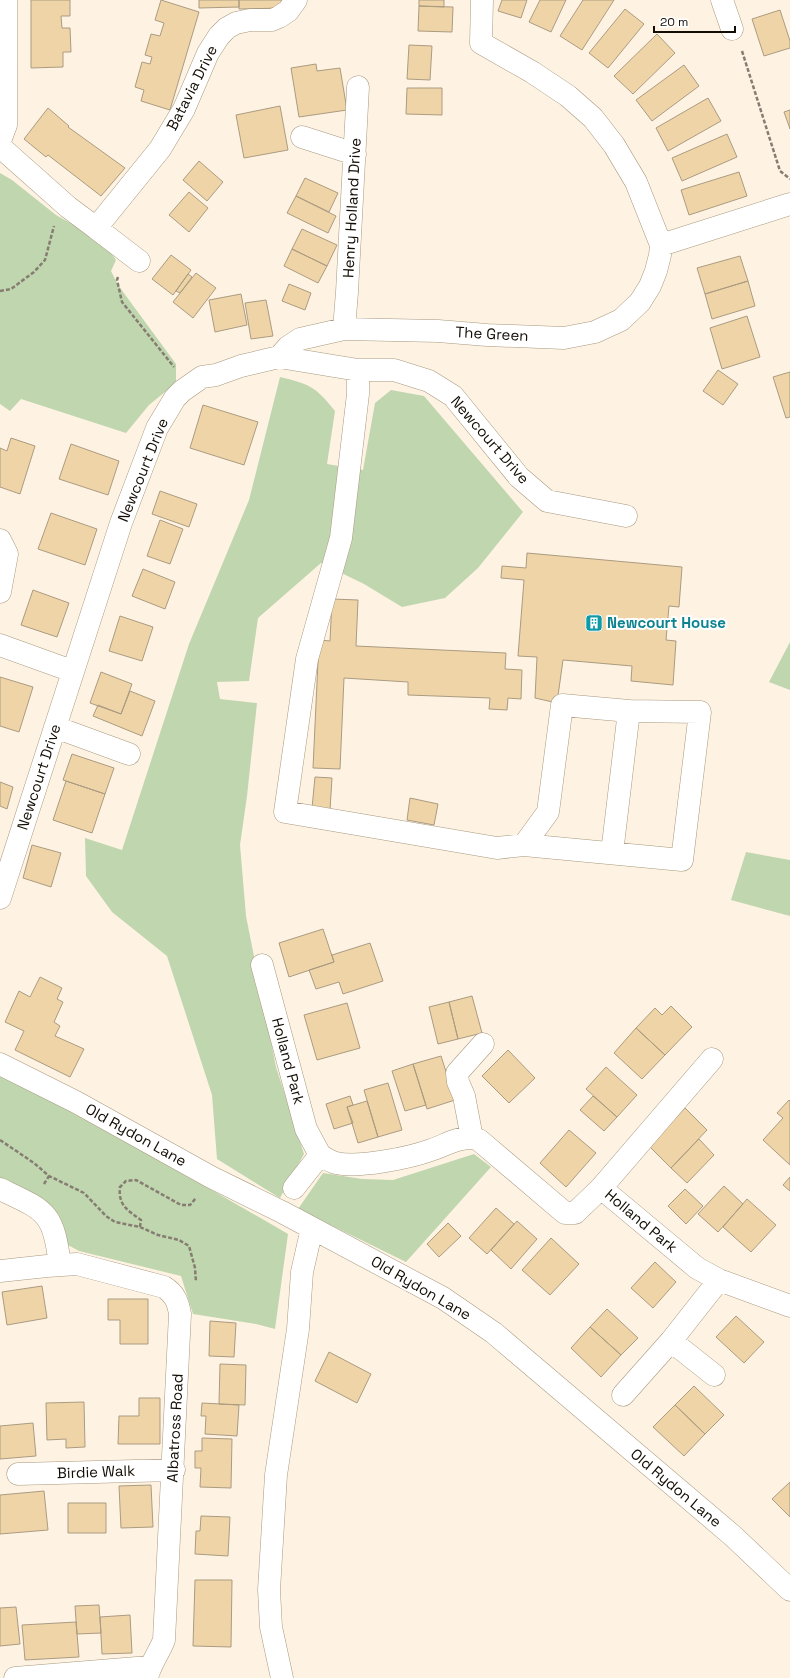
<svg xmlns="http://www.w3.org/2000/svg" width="790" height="1678" viewBox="0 0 790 1678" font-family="'Space Grotesk',sans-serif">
<rect width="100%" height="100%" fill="#fef3e3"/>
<path fill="#c0d6af" d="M0,173l12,7 44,35 47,27 13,18 -5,11 7,14 58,79v19l-27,22 -23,28 -105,-34 -11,12 -10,-7z
M280,377c30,7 36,10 55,34l-8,53 36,6 12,-67 16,-13 33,6 99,116 -45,56 -33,30 -43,9 -38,-23 -43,-21 -63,55 -9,63 -32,1 3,17 37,4 -10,93 -7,49 6,71 30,151 28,87 -24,44 -63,-39 -5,-64 -45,-139 -55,-44 -26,-36 -1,-38 37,12 67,-206 60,-144z
M790,642v48l-21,-8z
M746,852l44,8v56l-59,-16z
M0,1075c98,50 193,104 288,159l-13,95 -19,-5 -63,-10 -12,-38 -102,-25 -11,-6 -6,-15 -62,-49z
M474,1154l17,13 -85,95 -108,-53 25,-36 39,6 31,1z"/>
<path fill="#efd4a7" stroke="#ab9b81" d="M31,0h39v16h-9l1,12h8l1,24h-8v15l-32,1z
M161,0l38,12 -29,98 -29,-9 3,-11 -9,-3 7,-25 8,2 2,-7 -7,-2 6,-21 9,2 4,-13 -9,-3z
M199,0h40v7l-40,1z
M239,0h43v8l-43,1z
M419,0h25v7l-25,-1z
M502,0h25l-6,18 -23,-7z
M540,0h26l-15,32 -22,-10z
M583,0h31l-32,50 -22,-14z
M419,6l34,1 -1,25 -34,-1z
M625,9l19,15 -36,44 -19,-15z
M780,10l10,31v7l-26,8 -12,-37z
M657,34l18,19 -42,41 -19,-18z
M409,45l23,1 -2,34 -23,-1z
M316,64l1,7 23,-3 7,42 -48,7 -8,-49z
M684,65l15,21 -47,35 -16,-21z
M407,88h35v27l-36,-1z
M708,98l13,23 -53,30 -12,-23z
M280,106l8,44 -44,8 -8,-43z
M48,108l21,18 -1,1 57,41 -24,28 -53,-41 -2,2 -22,-18z
M790,110v19l-6,-17z
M727,134l10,23 -55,24 -10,-23z
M199,161l24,21 -16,19 -24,-21z
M739,172l8,24 -58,19 -8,-25z
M305,178l33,15 -9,19 -33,-16z
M189,192l19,16 -19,24 -20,-17z
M296,196l40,20 -8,17 -41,-20z
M302,229l35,16 -10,21 -35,-17z
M292,249l35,17 -9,17 -34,-17z
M171,255l20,15 -18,25 -21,-16z
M740,256l8,25 -43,13 -8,-26z
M196,273l20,15 -23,30 -20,-16z
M188,274l4,3 -12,16 -4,-2z
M748,281l7,25 -43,13 -7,-25z
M289,284l22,9 -6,17 -23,-9z
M241,294l6,31 -32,7 -6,-32z
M266,300l7,36 -22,3 -6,-36z
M747,316l13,41 -38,12 -12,-41z
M718,370l20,14 -15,21 -20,-14z
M790,372v45l-4,1 -13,-41z
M203,405l55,17 -14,43 -54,-17z
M11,438l24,8 -15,48 -20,-7v-39l7,3z
M71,444l48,17 -11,34 -49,-16z
M160,491l37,13 -8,23 -37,-13z
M51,513l46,16 -12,36 -47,-16z
M160,520l23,9 -13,35 -23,-8z
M527,553l155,14 -3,40 -10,-1 -3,34 10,1 -3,44 -42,-4 1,-15 -69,-6 -6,43 -22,-5 2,-41 -19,-1 6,-76 -23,-2 1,-12 24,2z
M143,569l32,13 -10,27 -33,-13z
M33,590l36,13 -12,34 -36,-12z
M332,599l26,1 -2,46 150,7 -1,16 17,1 -1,29 -13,-1 -1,12 -18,-1 1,-11 -82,-3v-13l-64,-4 -4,91 -27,-1 6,-128 11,1z
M120,616l33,11 -11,34 -33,-10z
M101,672l31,12 -11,30 -31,-11z
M0,677l33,10 -14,45 -19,-6z
M130,691l25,10 -13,35 -49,-20 5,-11 23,9z
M72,754l42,14 -9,26 -42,-14z
M315,777l17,1 -2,32 -18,-2z
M66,781l39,13 -13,39 -39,-13z
M0,782l13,5 -6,22 -7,-3z
M410,798l28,6 -4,21 -27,-5z
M32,845l29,8 -10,34 -28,-9z
M323,929l11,33 -45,15 -10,-34z
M370,943l13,38 -40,13 -4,-12 -23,7 -7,-19 25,-8 -2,-7z
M40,977l22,11 -5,11 6,3 -9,20 6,4 -5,10 29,13 -14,28 -55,-27 9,-19 -19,-9 14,-31 11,6z
M472,996l10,37 -24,6 -9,-37z
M449,1002l9,37 -20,5 -9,-37z
M347,1003l13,45 -43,12 -13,-45z
M671,1006l21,21 -27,28 -29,-27 19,-20 7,7z
M636,1028l29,27 -23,24 -28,-26z
M508,1050l27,28 -26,25 -27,-27z
M441,1056l14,44 -28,9 -14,-45z
M413,1064l13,41 -21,6 -13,-40z
M606,1067l31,28 -20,22 -31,-28z
M388,1083l14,47 -24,7 -14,-47z
M350,1096l3,9 -6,2 6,16 -19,6 -8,-25z
M593,1096l24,21 -13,14 -24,-21z
M789,1100l1,1v64l-27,-25 20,-22 -6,-5z
M367,1101l11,36 -20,6 -11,-36z
M685,1108l22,22 -36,38 -22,-22z
M569,1130l27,23 -30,34 -26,-24z
M699,1139l15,16 -27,28 -16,-15z
M790,1177v14l-7,-6z
M724,1186l19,18 -25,28 -20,-18z
M685,1189l18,17 -17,18 -18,-18z
M747,1199l29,26 -25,27 -28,-25z
M496,1208l18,16 -27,30 -18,-16z
M517,1221l20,18 -26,30 -20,-19z
M448,1223l13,13 -22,21 -12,-13z
M551,1238l28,26 -29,31 -28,-25z
M655,1262l21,20 -23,26 -22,-20z
M42,1286l5,32 -40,7 -5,-33z
M108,1299h40v45h-28v-24h-12z
M607,1309l31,29 -17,17 -31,-28z
M736,1316l28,26 -20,21 -28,-26z
M210,1321l26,2 -2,34 -25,-1z
M590,1327l31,28 -20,22 -30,-29z
M329,1352l42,22 -14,29 -42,-22z
M220,1364l26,1 -1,40 -26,-1z
M694,1386l30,29 -19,19 -30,-29z
M139,1398h21v46h-42l1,-28h20z
M84,1402l1,45 -19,1v-9l-19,1 -1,-37z
M202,1403l37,2 -2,31 -32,-2 1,-18h-5z
M675,1405l30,29 -21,22 -31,-29z
M33,1423l3,33 -36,3v-33z
M202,1438l30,1 -1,49 -31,-1 1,-19h-6v-17h7z
M790,1482v35l-18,-18z
M151,1485l2,42 -32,1 -2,-42z
M44,1491l4,39 -48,4v-39z
M68,1503h38v30h-38z
M201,1516l29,1 -2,39 -33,-2 1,-23h4z
M195,1580h37l-1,67 -38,-1z
M99,1605l2,28 -24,1 -2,-28z
M16,1607l4,37 -20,2v-38z
M130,1615l2,38 -30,1 -2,-37z
M76,1622l3,35 -54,3 -3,-35z"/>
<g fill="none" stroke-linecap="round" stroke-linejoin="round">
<defs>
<path id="minor" d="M482,0l-1,43 51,29 36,24 25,22 21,27 22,37 25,63
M722,0l10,29
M302,137l53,17
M0,141l6,-16v-125
M0,149l5,2 63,56 28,21 64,-79 24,-40 24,-56 11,-17 8,-8 9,-5 14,-3h22l7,-3 9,-6 8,-11
M96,228l43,33
M344,329l3,-37 11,-205
M279,357l9,-10 12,-8 44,-10 94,2 49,4 77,3 31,-6 26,-12 19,-18 10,-16 6,-15 4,-16 1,-10 129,-41
M358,370v24l-17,144 -34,121 -22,153 212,36 27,-3 158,15 18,-148 -71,-1 -67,-6 -14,107 -24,33
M0,540l7,14 -7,38
M0,645l72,26
M55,727l74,27
M612,853l17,-142
M0,898l121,-375 36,-95 18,-30 7,-7 20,-14 14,-2 25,-9 38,-9 79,13h36l35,11 24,15 66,81 28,24 79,15
M262,965l44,164 14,26 -26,33
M483,1044l-26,29 1,9 6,14 8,42 7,2 86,73h10l26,-25 96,80 22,12 71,26
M0,1064l76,38 135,75 71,35 161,86 51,35 239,203 57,54
M320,1155c5,3 11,7 16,8 23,5 73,-5 95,-13 13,-4 26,-13 41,-12
M601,1188l111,-129
M0,1189c46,22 53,22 60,76
M0,1271l47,-5 30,-2 87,23c11,7 14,15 16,27l-16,326c-5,13 -14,24 -17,38
M671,1341l43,34
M623,1395l48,-54 48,-61
M18,1474l156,-4
M15,1678l134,-11
M282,1678l-11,-51 -2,-37 7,-115 22,-146 4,-57 10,-44"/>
</defs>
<use href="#minor" stroke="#a8997f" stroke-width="23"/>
<path stroke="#857d71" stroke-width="2.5" stroke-dasharray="4 2" stroke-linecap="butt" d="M742,51l38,120 10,8
M118,277l-1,3 5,22 52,65
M0,291l11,-2 23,-17 11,-12 9,-34
M0,1140l34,23 15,13 35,17 22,23 9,6 25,5 18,8 21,5 10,6 6,22 1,14
M44,1184l5,-8
M140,1227l1,-7c-14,-10 -23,-15 -21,-33l6,-6 10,-1 45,25h9l6,-7"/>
<use href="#minor" stroke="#fff" stroke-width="22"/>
</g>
<defs>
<symbol id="building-square" viewBox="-11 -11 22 22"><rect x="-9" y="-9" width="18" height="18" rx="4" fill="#0f9aa8" stroke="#fff"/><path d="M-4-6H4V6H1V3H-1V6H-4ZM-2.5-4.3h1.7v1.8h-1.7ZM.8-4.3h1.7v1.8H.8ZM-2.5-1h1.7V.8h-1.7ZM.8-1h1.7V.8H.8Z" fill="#fff"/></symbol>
</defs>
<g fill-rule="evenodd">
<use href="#building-square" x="584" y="613" width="20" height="20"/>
</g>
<g text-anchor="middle" stroke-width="4" stroke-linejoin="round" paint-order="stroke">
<g font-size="15" fill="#120c04" stroke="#fff">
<text transform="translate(192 88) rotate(-63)" y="5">Batavia Drive</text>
<text transform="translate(352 208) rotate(-87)" y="5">Henry Holland Drive</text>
<text transform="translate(492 334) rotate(3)" y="5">The Green</text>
<text transform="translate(490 440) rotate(49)" y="5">Newcourt Drive</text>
<text transform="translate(143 470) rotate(-68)" y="5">Newcourt Drive</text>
<text transform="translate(39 777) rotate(-72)" y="5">Newcourt Drive</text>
<text transform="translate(288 1061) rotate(75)" y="5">Holland Park</text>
<text transform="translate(136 1135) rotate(29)" y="5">Old Rydon Lane</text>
<text transform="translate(641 1221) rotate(40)" y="5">Holland Park</text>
<text transform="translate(421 1288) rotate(30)" y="5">Old Rydon Lane</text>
<text transform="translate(175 1428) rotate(-87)" y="5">Albatross Road</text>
<text transform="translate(96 1472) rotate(-2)" y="5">Birdie Walk</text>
<text transform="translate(676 1488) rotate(40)" y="5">Old Rydon Lane</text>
</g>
<g font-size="15" font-weight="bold" fill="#0d838f" stroke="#fff" text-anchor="start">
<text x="607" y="628">Newcourt House</text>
</g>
</g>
<path d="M654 26v6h81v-6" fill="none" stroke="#120c04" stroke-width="2"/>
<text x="660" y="26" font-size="12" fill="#120c04" stroke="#ffffff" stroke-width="3" paint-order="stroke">20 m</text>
</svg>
